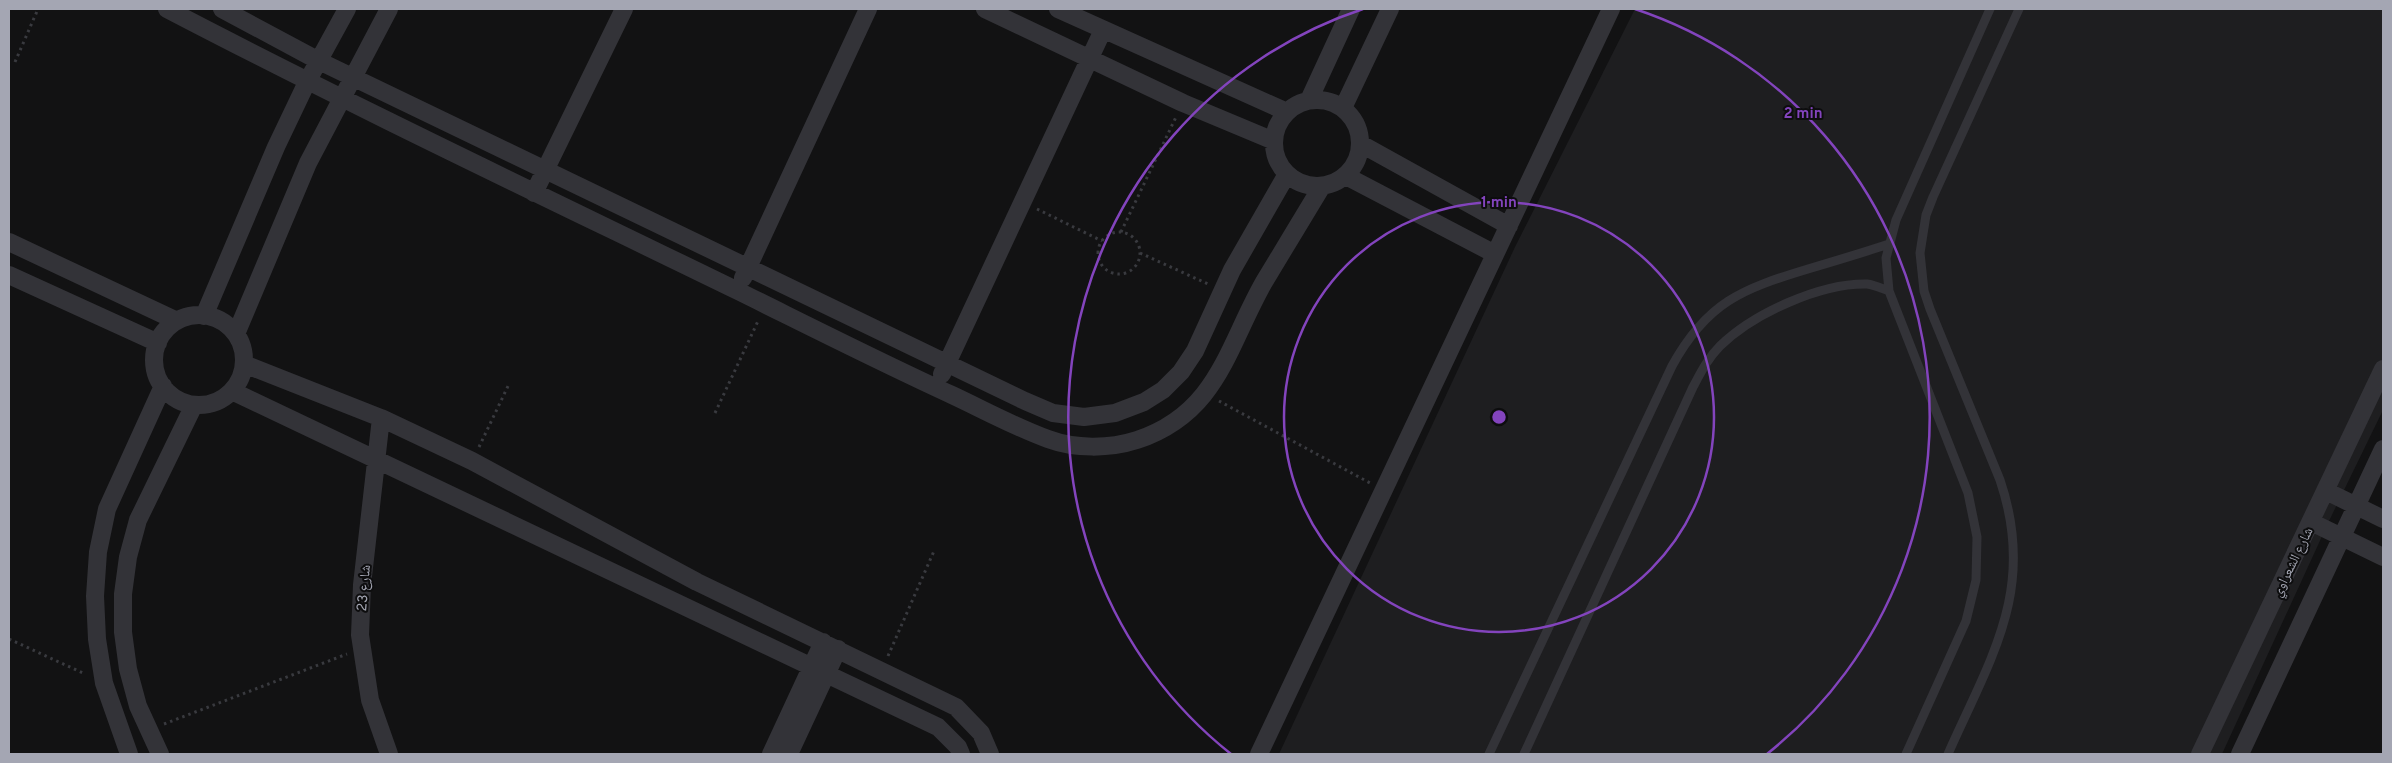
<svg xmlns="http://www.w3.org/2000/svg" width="2392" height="763" viewBox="0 0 2392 763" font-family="Overpass,'Noto Naskh Arabic',sans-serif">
<rect width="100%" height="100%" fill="#121213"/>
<path fill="#1e1e20" d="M1635,9h748v401l-54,111 -107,233h-943l236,-507z"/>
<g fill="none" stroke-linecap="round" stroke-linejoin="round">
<path stroke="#393a3f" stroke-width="3" stroke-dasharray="2.5 4" stroke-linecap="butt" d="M15,62l23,-53
M1037,209l65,32
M1121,232l55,-115
M1098 253a21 21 0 1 1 42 0a21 21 0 1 1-42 0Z
M1140,253l68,31
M1219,401l151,82
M715,413l44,-94
M479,447l30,-63
M9,639l76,35
M888,656l46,-105
M164,724l183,-70"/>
<path stroke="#333338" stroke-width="9" d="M1489,754l183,-388c35,-64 70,-77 136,-97 27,-8 54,-16 81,-25
M1524,754l169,-367c8,-15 15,-29 27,-41 34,-33 101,-63 147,-62 8,1 16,5 22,7
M1906,754l60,-133 10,-41 1,-43 -9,-44 -79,-202 -3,-33 10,-38 94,-211
M1948,754c43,-97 89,-165 52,-274l-70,-171 -6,-18 -4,-38 6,-38 7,-18 86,-188"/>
<path stroke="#333338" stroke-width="18" d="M167,9c188,98 380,189 571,282 71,35 142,71 214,104 32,15 63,32 96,44 27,10 61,10 89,1 81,-27 90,-93 127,-158 19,-32 39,-64 58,-96
M222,9l97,52 706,340 28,12 31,4 31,-4 29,-11 19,-12 18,-18 14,-21 37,-81 55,-96
M985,9l198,94 91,38
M1058,9l229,103
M1274 143a43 43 0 1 1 86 0a43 43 0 1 1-86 0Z
M1309,100l42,-91
M1343,108l47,-99
M1361,144l148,82
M1346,176l149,78
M534,193l90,-184
M9,242l168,79
M9,275l149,68
M743,278l125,-269
M154 360a45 45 0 1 1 90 0a45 45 0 1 1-90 0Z
M204,316l72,-169 31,-65 40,-73
M236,334l72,-171 81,-154
M244,364l137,54 91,43 225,121 259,125 25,26 9,21
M942,374l161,-344
M232,391l706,336 20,20 3,7
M381,418l-19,167 -2,50 10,65 19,54
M2326,491l57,28
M2311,522l72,35
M129,754l-25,-71 -7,-44 -2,-43 3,-44 9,-43 56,-123
M160,754l-22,-48 -10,-37 -5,-37v-38l5,-37 10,-37 56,-115
M771,754l52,-112
M789,754l49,-105
M1259,754l352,-745
M2200,754l183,-385
M2240,754l143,-305"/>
</g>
<g fill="none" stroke="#8344bd" stroke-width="2.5">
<circle cx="1499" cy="417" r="215"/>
<path d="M1231 754A430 430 0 0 1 1363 9M1635 9A430 430 0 0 1 1767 754"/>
</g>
<g text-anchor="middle" stroke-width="4" stroke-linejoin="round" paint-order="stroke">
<g font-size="14" fill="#a4a6b3" stroke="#0d0d0e">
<text transform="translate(2292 562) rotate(-64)" y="5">شارع الشعراوي</text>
<text transform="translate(363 588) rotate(-85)" y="5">شارع 23</text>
</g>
</g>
<circle cx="1499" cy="417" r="8" fill="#8344bd" stroke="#0d0d0e" stroke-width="2.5"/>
<g font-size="15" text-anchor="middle" font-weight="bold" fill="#8344bd" stroke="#0d0d0e" stroke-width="4" stroke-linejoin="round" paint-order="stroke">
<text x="1803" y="118">2 min</text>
<text x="1499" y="207">1 min</text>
</g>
<rect width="2392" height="763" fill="none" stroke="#a4a6b3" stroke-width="20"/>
</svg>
